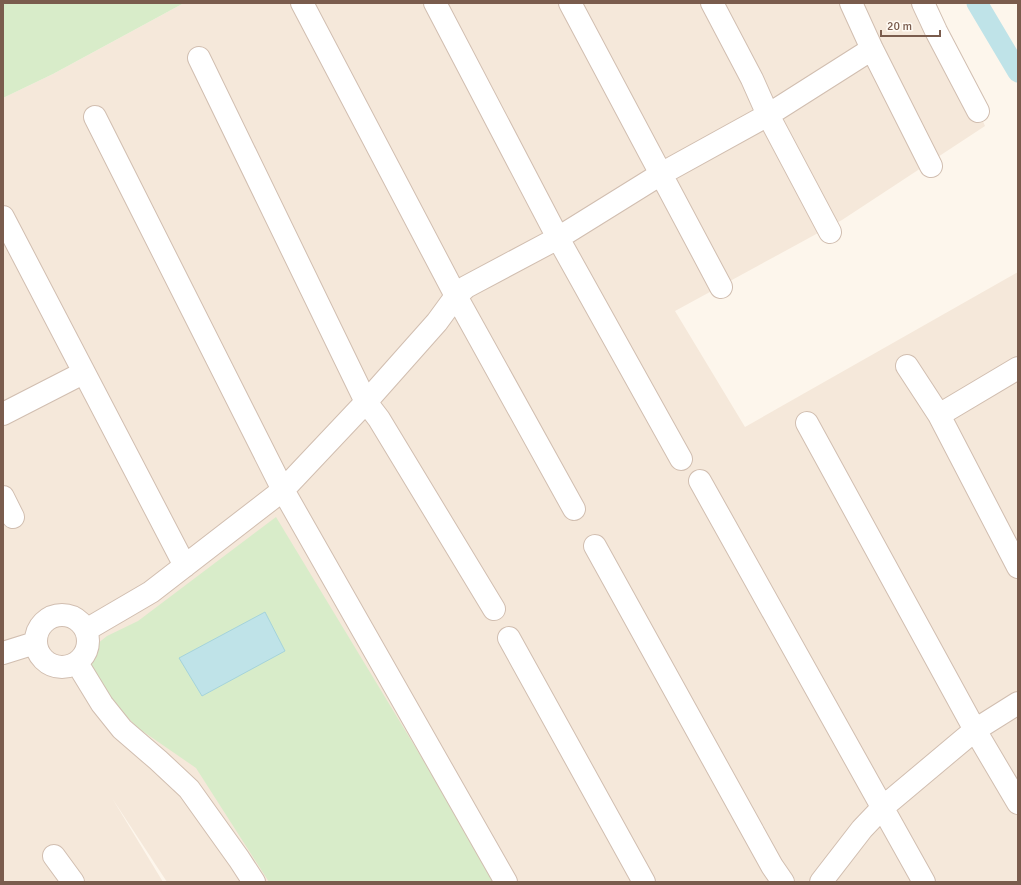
<svg xmlns="http://www.w3.org/2000/svg" width="1021" height="885" viewBox="0 0 1021 885" font-family="Signika,sans-serif">
<rect width="100%" height="100%" fill="#fdf6ec"/>
<path fill="#f5e8da" d="M184,3h747l54,123 -143,94 -167,91 70,116 273,-155v610h-851l-55,-84 51,84h-160v-784l50,-24z"/>
<path fill="#d8ecc9" d="M3,3h181l-131,71 -50,24z
M276,517l221,365h-228l-73,-114 -58,-40 -34,-35 -18,-17 5,-15 1,-13 15,-12 31,-15z"/>
<path fill="#bfe3e8" stroke="#a5d3da" d="M265,612l20,39 -83,45 -23,-38z"/>
<g fill="none" stroke-linecap="round" stroke-linejoin="round">
<path stroke="#bfe3e8" stroke-width="21" d="M977,3l41,69"/>
<defs>
<path id="minor" d="M302,3l154,293 118,213
M435,3l123,235 123,221
M570,3l151,284
M712,3l40,76 16,36 62,117
M851,3l21,46 59,117
M923,3l13,28 42,80
M199,58l167,344 13,17 115,190
M95,117l188,373 223,392
M3,217l182,349
M907,366l32,49 79,152
M3,414l80,-41
M939,415l79,-47
M807,423l168,307 43,73
M700,481l224,401
M3,497l10,20
M595,546l177,320 11,16
M36 641a26 26 0 1 1 52 0a26 26 0 1 1-52 0Z
M86,630l65,-38 132,-102 83,-88 71,-80 19,-26 10,-9 92,-49 103,-64 107,-59 104,-66
M509,638l135,244
M3,653l32,-10
M77,663l25,41 20,25 36,31 31,29 50,70 15,23
M54,856l19,26
M821,882l41,-53 20,-21 93,-78 43,-27"/>
</defs>
<use href="#minor" stroke="#d1beb0" stroke-width="24"/>
<use href="#minor" stroke="#fff" stroke-width="22"/>
</g>
<rect width="1021" height="885" fill="none" stroke="#7a5c4d" stroke-width="8"/>
<path d="M881 30v6h59v-6" fill="none" stroke="#7a5c4d" stroke-width="2"/>
<text x="887" y="30" font-size="12" fill="#7a5c4d" stroke="#fffaf3" stroke-width="3" paint-order="stroke">20 m</text>
</svg>
